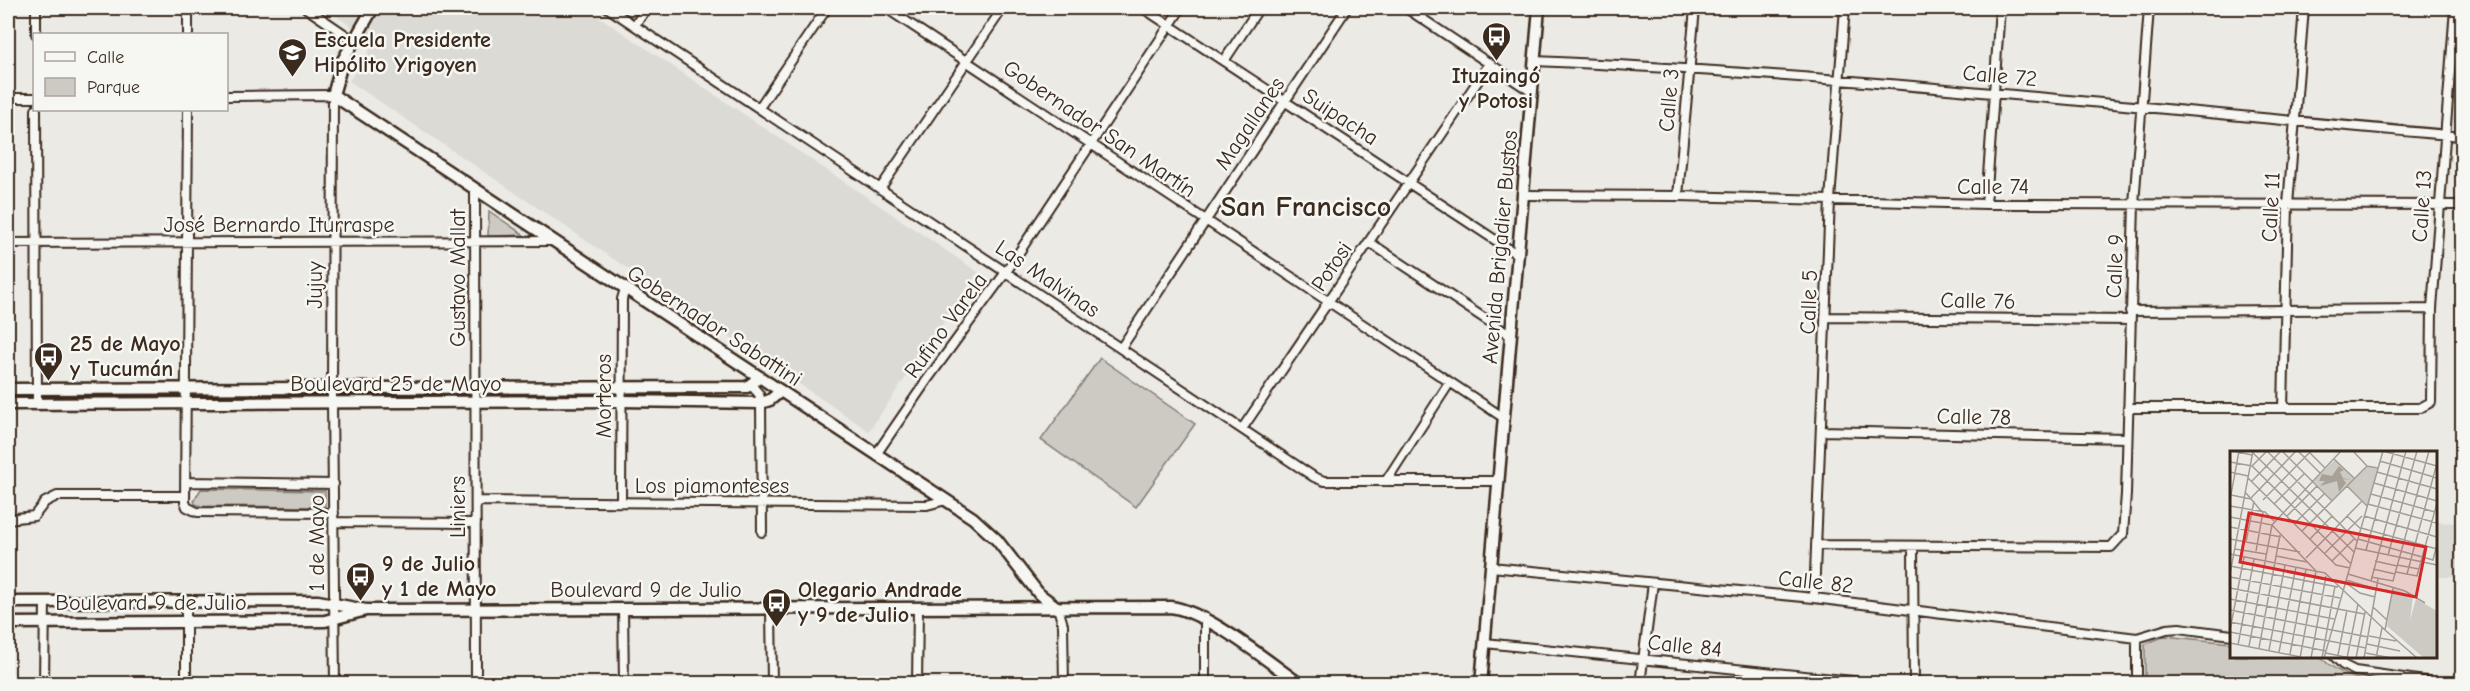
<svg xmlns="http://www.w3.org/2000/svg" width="2470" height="691" viewBox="0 0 2470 691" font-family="'Comic Neue',sans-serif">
<rect width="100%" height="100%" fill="#ebeae5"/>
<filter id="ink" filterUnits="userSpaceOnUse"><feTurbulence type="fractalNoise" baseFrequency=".0167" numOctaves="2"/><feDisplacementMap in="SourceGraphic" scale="12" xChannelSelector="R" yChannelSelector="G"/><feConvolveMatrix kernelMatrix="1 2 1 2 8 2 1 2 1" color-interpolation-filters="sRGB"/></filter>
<g filter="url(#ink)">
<path fill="#dcdad4" d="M324,8h262l392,264 -109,159 -520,-350 26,-39z
M2436,522l26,1v54h-26z"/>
<path fill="#cdcac4" stroke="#847a71" stroke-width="1.5" d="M489,211l35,24 -36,1z
M1100,358l95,66 -59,83 -95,-67z
M201,489l124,2v16l-124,-1 -6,-2 -1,-4z
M2165,636l66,7 1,13 88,1c21,19 37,24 64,26h-239v-39z"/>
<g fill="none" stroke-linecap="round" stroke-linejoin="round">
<defs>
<path id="street" d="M306,8l47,32
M608,8l706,469 10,4h175
M886,8l618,410
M1143,8l375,247
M1406,8l126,84
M635,25l12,-17
M36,34v-26
M188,34v-26
M1224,61l35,-53
M1534,61c311,13 619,49 928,75
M226,96l107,-1 -1,307 3,282
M8,98h26
M759,108l68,-100
M36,110l1,294
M188,110l-3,392 2,5 10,5 137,1
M880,189l123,-181
M475,190l1,494
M1523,195l155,1 308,8 476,1
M1678,196l17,-188
M1986,204l14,-196
M1369,242l142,94
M8,243l544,-2
M2130,311l302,-2
M1825,317l305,3
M1121,348l226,-340
M751,385l8,9 2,9 1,129
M2128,408h292l11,-6 1,-93 23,-301
M2283,408l5,-203 16,-197
M1242,429l248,-366
M1821,431l305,7
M877,453l50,-73 79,-108 175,-264
M1386,481l64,-99
M185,482l149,2
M476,501l451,4 19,-5
M621,502l1,-203 3,-10
M8,519l26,-3 11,-14 12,-6h127
M334,522l142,1
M1816,545l295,2 12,-13 3,-40 8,-290 15,-196
M1913,547l1,137
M1491,567l323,31 323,40 30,-9 12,-1 53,7
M1814,598l16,-398 15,-192
M186,601v83
M623,608l1,76
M771,608l1,76
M1058,608l5,17 1,59
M2137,638v46
M1485,643l397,41
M2334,656l9,9 12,6 90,13
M44,684l1,-83
M917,684l1,-75
M1205,684v-66
M1640,684l13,-101"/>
<path id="secondary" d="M373,8l-30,52 -10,35 640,423 24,22 42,54 19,14
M8,389l739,-2 13,-10
M8,404l613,-3 140,2 9,-3 11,-9
M8,602l310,-1 48,9 804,-3c37,4 97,54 130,77
M8,623l317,-2 41,-11
M1481,684l58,-676"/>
</defs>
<use href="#street" stroke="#3b2a1e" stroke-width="12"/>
<use href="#secondary" stroke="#3b2a1e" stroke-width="15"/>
<use href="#street" stroke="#f6f6f2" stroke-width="8"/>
<use href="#secondary" stroke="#f6f6f2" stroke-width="10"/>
</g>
</g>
<defs>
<symbol id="bus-pin" viewBox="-11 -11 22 30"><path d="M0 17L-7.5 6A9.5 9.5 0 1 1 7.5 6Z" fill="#3b2a1e" stroke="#f6f6f2"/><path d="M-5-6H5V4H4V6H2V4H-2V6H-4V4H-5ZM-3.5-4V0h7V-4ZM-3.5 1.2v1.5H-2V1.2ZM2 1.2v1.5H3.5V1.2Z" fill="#fff"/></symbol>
<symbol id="school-pin" viewBox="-11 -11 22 30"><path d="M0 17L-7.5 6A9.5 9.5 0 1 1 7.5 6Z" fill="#3b2a1e" stroke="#f6f6f2"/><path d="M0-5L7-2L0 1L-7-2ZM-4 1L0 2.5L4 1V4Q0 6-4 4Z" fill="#fff"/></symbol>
</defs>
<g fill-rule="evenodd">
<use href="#bus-pin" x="1480" y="20" width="33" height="45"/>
<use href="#school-pin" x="276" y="36" width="33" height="45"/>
<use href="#bus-pin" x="32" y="340" width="33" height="45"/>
<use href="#bus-pin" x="344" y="560" width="33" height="45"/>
<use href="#bus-pin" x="760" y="586" width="33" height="45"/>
</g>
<g text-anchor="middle" stroke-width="5" stroke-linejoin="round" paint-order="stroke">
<g font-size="22" font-weight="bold" fill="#3b2a1e" stroke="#f6f6f2" text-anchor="start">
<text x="314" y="47">Escuela Presidente<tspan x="314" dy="25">Hipólito Yrigoyen</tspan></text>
<text x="1496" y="83" text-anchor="middle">Ituzaingó<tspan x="1496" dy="25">y Potosi</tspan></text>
<text x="70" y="351">25 de Mayo<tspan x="70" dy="25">y Tucumán</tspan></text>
<text x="382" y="571">9 de Julio<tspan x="382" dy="25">y 1 de Mayo</tspan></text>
<text x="798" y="597">Olegario Andrade<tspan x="798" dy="25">y 9 de Julio</tspan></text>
</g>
<g font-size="22" fill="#3b2a1e" stroke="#f6f6f2">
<text transform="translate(2000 75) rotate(5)" y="8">Calle 72</text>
<text transform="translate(1668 100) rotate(-85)" y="8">Calle 3</text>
<text transform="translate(1341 116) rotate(33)" y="8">Suipacha</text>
<text transform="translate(1249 123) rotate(-56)" y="8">Magallanes</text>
<text transform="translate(1100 128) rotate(34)" y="8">Gobernador San Martín</text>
<text x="1993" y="194">Calle 74</text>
<text transform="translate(2421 206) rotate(-86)" y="8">Calle 13</text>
<text transform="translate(2270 207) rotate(-87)" y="8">Calle 11</text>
<text x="279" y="232">José Bernardo Iturraspe</text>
<text transform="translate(1499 247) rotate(-85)" y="8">Avenida Brigadier Bustos</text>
<text transform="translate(1331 266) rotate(-56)" y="8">Potosi</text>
<text transform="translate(2114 266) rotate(-88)" y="8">Calle 9</text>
<text transform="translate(457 278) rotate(-90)" y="8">Gustavo Mallat</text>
<text transform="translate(1048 278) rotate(34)" y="8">Las Malvinas</text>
<text transform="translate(314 285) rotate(-90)" y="8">Jujuy</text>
<text transform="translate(1978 300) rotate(1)" y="8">Calle 76</text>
<text transform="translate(1808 302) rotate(-88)" y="8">Calle 5</text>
<text transform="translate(715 325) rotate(33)" y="8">Gobernador Sabattini</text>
<text transform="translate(945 325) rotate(-54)" y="8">Rufino Varela</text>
<text x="396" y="391">Boulevard 25 de Mayo</text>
<text transform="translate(603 396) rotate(-90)" y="8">Morteros</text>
<text transform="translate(1974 416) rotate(1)" y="8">Calle 78</text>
<text x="712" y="493">Los piamonteses</text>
<text transform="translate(457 507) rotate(-90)" y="8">Liniers</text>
<text transform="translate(316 543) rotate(-90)" y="8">1 de Mayo</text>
<text transform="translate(1816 581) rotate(6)" y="8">Calle 82</text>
<text x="646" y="597">Boulevard 9 de Julio</text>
<text x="151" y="610">Boulevard 9 de Julio</text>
<text transform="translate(1685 645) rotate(6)" y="8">Calle 84</text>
</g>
<g font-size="28" font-weight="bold" fill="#3b2a1e" stroke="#f6f6f2">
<text x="1306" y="216">San Francisco</text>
</g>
</g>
<g transform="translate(2230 451)">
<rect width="207" height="207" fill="#ebeae5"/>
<path d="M105,9l19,19 13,-13 11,2 -11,38 -20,-20 -15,14 -19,-19zM163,138l20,7 -3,24 6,-21 21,12v47h-13l-37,-32z" fill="#cdcac4"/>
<path d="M109,15l5,4 -4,2 3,6 8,2 -8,-1 3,4 -7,9 -2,-11 -17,5 5,-5h-6l3,-7 10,2z" fill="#a8a198"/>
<path fill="none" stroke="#a59d95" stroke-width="1.5" d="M3,0l19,4M37,0l90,90M52,0l50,50M68,0l22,22M78,0l17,17M123,0l14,15M153,0l54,15M22,1l102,100M104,8l20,19M150,10l57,17M0,11l22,4 99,98M22,15l15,-15M0,21l18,4M147,21l60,17M18,27l88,87 14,3M22,30l29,-30M144,32l63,18M117,35l20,20M16,42l16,19M141,43l64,18M1,44l20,4M21,47l45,-47M0,49l9,-49M33,49l48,-49M44,53l30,-30M138,53l69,19M0,55l35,6 9,9M57,65l30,-30M117,65l14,13M134,65l73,21M0,66l42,8 -23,121M64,73l30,-30M0,76l51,10M131,77l76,21M72,80l65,-65 11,2M0,88l70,13M80,88l22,-23M128,88l75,21 4,-16M16,91l8,-41M125,97l82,17M5,98l31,5M136,99l28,-99M26,100l7,-39M0,103l95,19 18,17M94,103l38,-38M158,104l29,-104M46,105l31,6M76,107l56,-57M102,110l23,-23M145,110l22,5M167,114l22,4M0,115l108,21M143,118l22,5M86,120l-44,-46 69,-74M166,121l21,4 20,-73M0,123l23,-123M118,123l57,17 20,12M177,123l30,-111M0,126l110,21M141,126l22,4 36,-130M116,129l30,9M141,130l35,-130M116,132l14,10 15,4M0,137l134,26M113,139l42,40M0,148l104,20M143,156l14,13M0,159l102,20M0,171l136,26M0,179l14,-73M102,179l36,7M155,179l8,-42M155,179l32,28M0,181l96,19M139,185l27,5M0,192l76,15M137,193l33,7M8,194l16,-86M29,197l21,-113M39,199l16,-85M49,201l17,-85M96,202l24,5M136,202l25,5M60,203l16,-85M108,204l9,-45M70,207l16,-87M81,207l15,-82M92,207l13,-72M94,207l59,-207M117,207l11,-54M126,207l9,-46M134,207l14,-79M146,207l6,-30"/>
<path fill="#d62828" fill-opacity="0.15" stroke="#d62828" stroke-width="3" d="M19,62l177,34 -10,50 -176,-35z"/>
<rect width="207" height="207" fill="none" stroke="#3b2a1e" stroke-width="3"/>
</g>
<rect width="2470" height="691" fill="none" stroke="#f6f6f2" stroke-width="30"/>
<rect x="15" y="15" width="2440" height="661" fill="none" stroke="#3b2a1e" stroke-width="2" filter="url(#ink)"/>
<rect x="33" y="33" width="195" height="78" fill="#f6f6f2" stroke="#aba49d" stroke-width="1.5"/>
<rect x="45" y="52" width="30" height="9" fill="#f6f6f2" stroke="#aba49d" stroke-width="1.5"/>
<text x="87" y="63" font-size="18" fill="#3b2a1e">Calle</text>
<rect x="45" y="78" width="30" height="18" fill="#cdcac4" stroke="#aba49d" stroke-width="1.5"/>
<text x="87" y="93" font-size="18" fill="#3b2a1e">Parque</text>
</svg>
